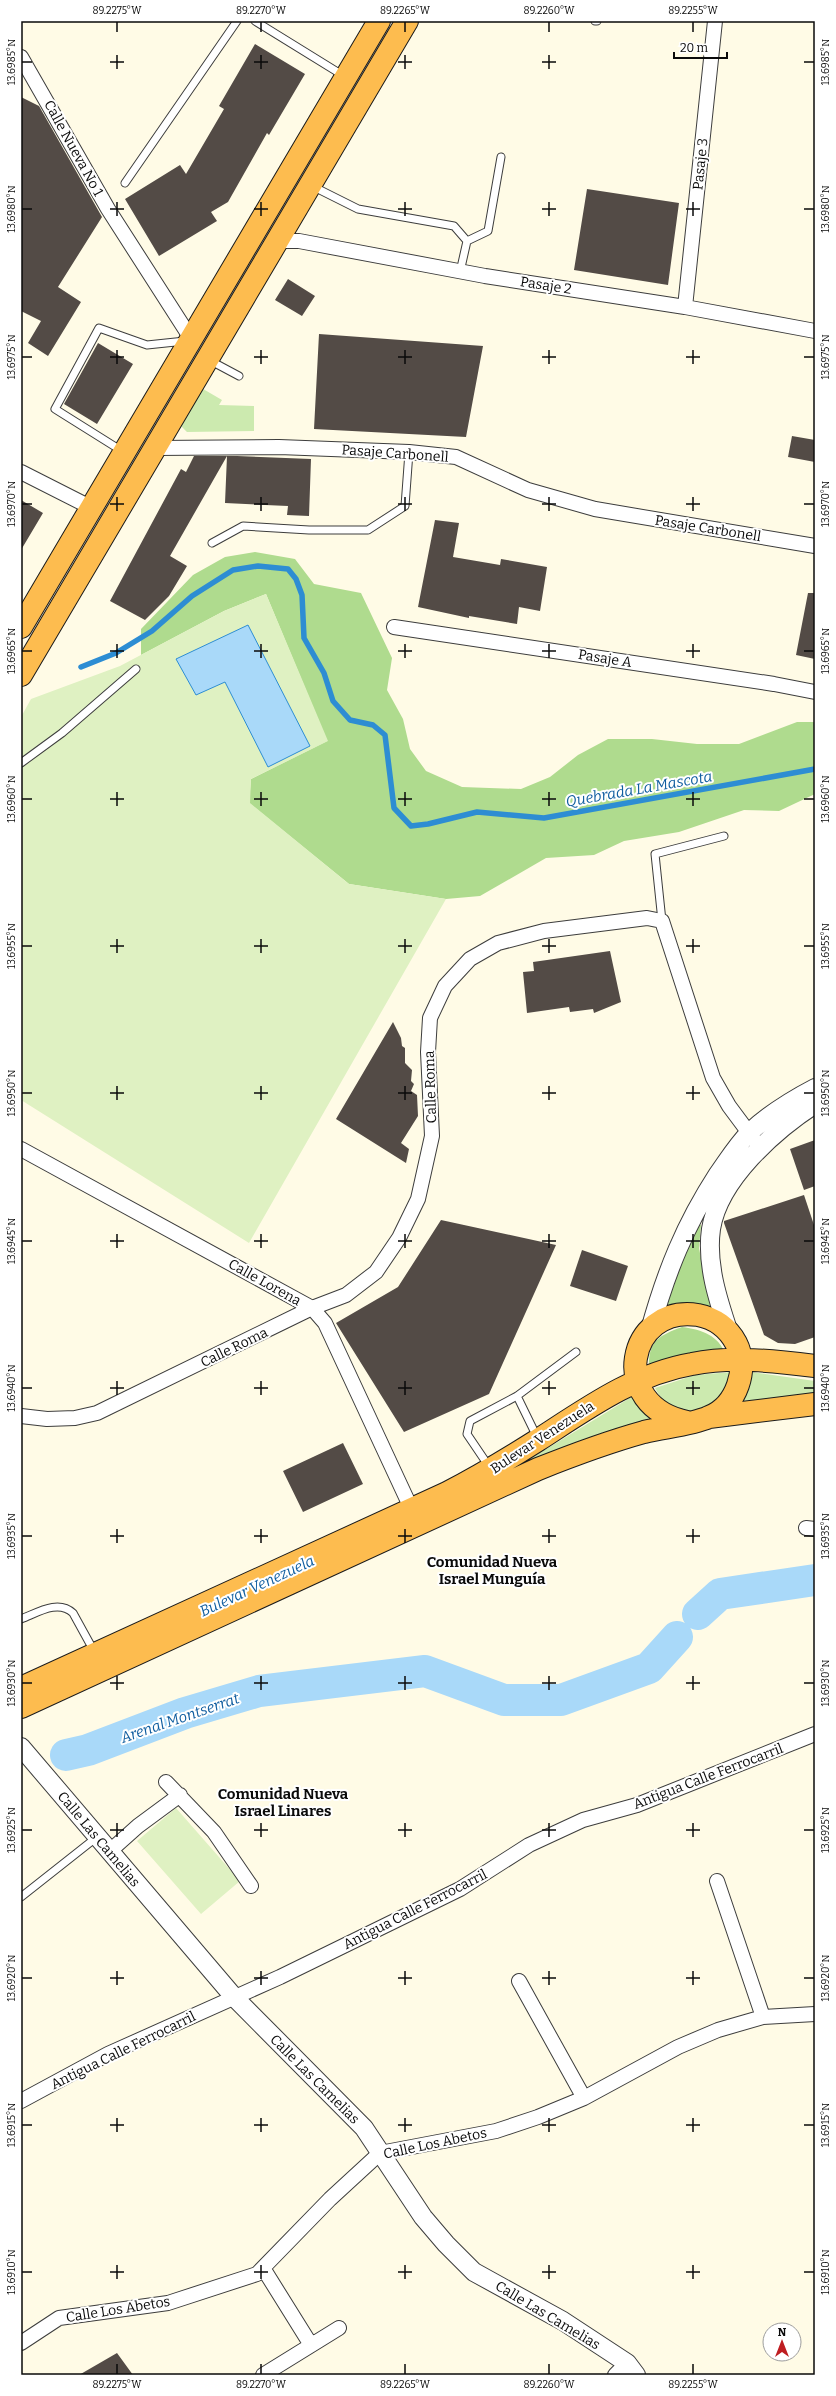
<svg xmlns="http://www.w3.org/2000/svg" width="836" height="2396" viewBox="0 0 836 2396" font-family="Bitter,serif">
<rect width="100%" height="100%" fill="#fffbe6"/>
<path fill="#cceaaf" d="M198,386l24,14 -3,5 35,1v25l-67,1 -7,-7z
M732,1372l-10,27 -30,16c-16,-4 -30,-12 -37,-27l40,-13z
M751,1372l64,9v17l-81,12z
M633,1396l28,25 -149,49z"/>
<path fill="#afdb8e" d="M255,552l40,7 19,25 47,9 31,65 -5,32 16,29 7,30 16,22 36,16 59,2 29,-12 28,-22 30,-16h44l45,5h42l58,-22h18v72l-36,17 -35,-1 -65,22 -55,9 -30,14 -48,3 -66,38 -34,3 -97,-15 -100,-81 2,-24 76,-38 -61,-147 -42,17 -83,44v-26l52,-54 32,-18z
M693,1223l8,2 -2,23 13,67 -48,-3z
M682,1327c21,3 36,8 44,28l-77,14c-1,-28 9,-33 33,-42z"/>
<path fill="#dff1c2" d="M266,594l62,147 -77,38 -1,24 99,81 97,15 -197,344 -228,-143v-383l10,-18 89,-33 104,-55z
M176,1808l64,73 -39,33 -64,-73z"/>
<path fill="#a9d9f9" stroke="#2d8dd3" d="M248,625l62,121 -42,21 -43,-85 -29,13 -20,-36z"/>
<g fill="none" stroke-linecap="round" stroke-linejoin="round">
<path stroke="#2d8dd3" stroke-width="5.5" d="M81,667l35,-14 36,-22 40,-35 41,-26 25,-4 30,3 8,10 6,16 2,43 20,35 9,28 17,19 23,5 12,10 9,73 17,18 17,-2 49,-12 67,6 271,-49"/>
<path stroke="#a9d9f9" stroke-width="32" d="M698,1614l22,-20 95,-14
M66,1755l22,-5 97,-37 74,-22 166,-20 79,29h57l88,-32 28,-31"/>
</g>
<path fill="#534b46" d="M255,44l50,30 -36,61 -2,-2 -39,69 -17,10 6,9 -58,35 -34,-57 55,-34 6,9 38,-65 -5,-3z
M21,97l18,9 63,111 -44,70 23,15 -33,54 -20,-13 13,-22 -20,-10z
M587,189l92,14 -11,82 -94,-15z
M288,279l27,17 -13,20 -27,-16z
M319,334l164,12 -17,91 -152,-8z
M98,343l35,21 -36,60 -33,-20z
M792,436l23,4v22l-27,-5z
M194,456h43l74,3 -2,57 -22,-1 1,-9 -63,-3 2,-47 -57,100 17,10 -18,30 -24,24 -35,-19 71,-132 5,3z
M21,500l22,13 -22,37z
M435,520l24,3 -6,34 47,8 1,-6 46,8 -7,44 -21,-4 -2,17 -48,-8v2l-51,-11z
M808,593h7v66l-19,-4z
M610,951l11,51 -27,11 -1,-4 -23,3 -1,-5 -42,6 -4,-41 11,-1 -1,-9z
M393,1022l8,16 1,8 3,2v15l7,7 -1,11 3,3 -3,7 6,4 1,21 -17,27 8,6 -3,14 -70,-44z
M815,1140v46l-11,4 -14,-41z
M804,1195l11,33v109l-20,7 -17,-1 -14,-8 -40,-112v-2z
M441,1220l115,25 -67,149 -85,38 -68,-109 62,-36z
M582,1250l46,16 -12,35 -46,-15z
M343,1443l20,41 -60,28 -20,-41z
M117,2353l16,22h-54z"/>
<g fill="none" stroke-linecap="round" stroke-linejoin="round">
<defs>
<path id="service" d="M255,21l89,55
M595,21h2
M125,183l112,-162
M312,186l46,23 96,17 13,15 -7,31
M467,241l21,-10 13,-74
M209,360l30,16
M122,451l-67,-42 44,-81 48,17 38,-4
M212,543l31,-17 66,4h59l37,-24 4,-54
M21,763l41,-30 74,-64
M662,921l-7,-67 69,-18
M517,1396l20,41
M490,1468l-23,-34 3,-13 47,-25 59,-44
M21,1619c16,-6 37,-20 52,-6l22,40
M21,1897l76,-60"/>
<path id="minor" d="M21,57l87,152 84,131
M277,241h22l186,35 200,31 130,24
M685,307l30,-286
M155,448l124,-1 130,5 47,5 72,33 67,19 220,37
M21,472l69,35
M394,627l380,57 41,8
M21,1149l291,159 13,15 86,185
M21,1416l26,3 28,-1 22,-5 215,-105 34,-13 30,-23 23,-34 19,-39 14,-63 -4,-84 2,-34 15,-32 25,-27 28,-16 46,-12 103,-13 15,3 51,157 16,28 26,35
M806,1528l9,1
M166,1782l48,50 37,54
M110,1851l28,-25 42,-31
M717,1881l46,136
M519,1981l65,117
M21,2101l87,-47 172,-77 180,-88 69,-44 54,-25 54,-15 178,-71
M263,2268l48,77
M21,2343l38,-25 109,-15 89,-29 73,-75 50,-46 116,-22 42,-14 46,-19 94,-51 40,-17 45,-13 52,-3
M263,2375l76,-47
M615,2375l12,-12"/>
<path id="tertiary" d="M650,1330c16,-58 35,-105 68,-156 10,-14 19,-29 31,-41 19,-18 43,-33 66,-45
M729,1333c-11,-33 -23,-69 -18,-104 8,-50 64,-99 104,-125
M21,1747l213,250 130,131 59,89 23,27 28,28 89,49 64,42 9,12"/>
<path id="trunk" d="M21,627l358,-606
M21,675l386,-654
M709,1417l106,-13
M21,1688l426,-195c31,-16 61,-34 91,-53 48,-31 96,-66 154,-76 40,-8 82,-3 123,2
M21,1707l517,-238c35,-14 70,-27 106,-37 20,-5 47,-7 65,-15 28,-11 40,-49 27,-74 -8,-15 -22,-25 -38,-28 -71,-11 -91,91 -11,107"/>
</defs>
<use href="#service" stroke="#3d3d3d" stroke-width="9"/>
<use href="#minor" stroke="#3d3d3d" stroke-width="16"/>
<use href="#tertiary" stroke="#3d3d3d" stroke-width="20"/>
<use href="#trunk" stroke="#1b1b1b" stroke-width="24"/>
<use href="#service" stroke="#fff" stroke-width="7"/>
<use href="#minor" stroke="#fff" stroke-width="14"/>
<use href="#tertiary" stroke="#fff" stroke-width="18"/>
<use href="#trunk" stroke="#fdbc4f" stroke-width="22"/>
</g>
<path fill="none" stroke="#0a0a0a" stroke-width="1.5" d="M117,22v10M261,22v10M405,22v10M549,22v10M693,22v10M117,55v14M261,55v14M405,55v14M549,55v14M22,62h10M110,62h14M254,62h14M398,62h14M542,62h14M804,62h10M117,202v14M261,202v14M405,202v14M549,202v14M693,202v14M22,209h10M110,209h14M254,209h14M398,209h14M542,209h14M686,209h14M804,209h10M117,350v14M261,350v14M405,350v14M549,350v14M693,350v14M22,357h10M110,357h14M254,357h14M398,357h14M542,357h14M686,357h14M804,357h10M117,497v14M261,497v14M405,497v14M549,497v14M693,497v14M22,504h10M110,504h14M254,504h14M398,504h14M542,504h14M686,504h14M804,504h10M117,644v14M261,644v14M405,644v14M549,644v14M693,644v14M22,651h10M110,651h14M254,651h14M398,651h14M542,651h14M686,651h14M804,651h10M117,792v14M261,792v14M405,792v14M549,792v14M693,792v14M22,799h10M110,799h14M254,799h14M398,799h14M542,799h14M686,799h14M804,799h10M117,939v14M261,939v14M405,939v14M549,939v14M693,939v14M22,946h10M110,946h14M254,946h14M398,946h14M542,946h14M686,946h14M804,946h10M117,1086v14M261,1086v14M405,1086v14M549,1086v14M693,1086v14M22,1093h10M110,1093h14M254,1093h14M398,1093h14M542,1093h14M686,1093h14M804,1093h10M117,1234v14M261,1234v14M405,1234v14M549,1234v14M693,1234v14M22,1241h10M110,1241h14M254,1241h14M398,1241h14M542,1241h14M686,1241h14M804,1241h10M117,1381v14M261,1381v14M405,1381v14M549,1381v14M693,1381v14M22,1388h10M110,1388h14M254,1388h14M398,1388h14M542,1388h14M686,1388h14M804,1388h10M117,1529v14M261,1529v14M405,1529v14M549,1529v14M693,1529v14M22,1536h10M110,1536h14M254,1536h14M398,1536h14M542,1536h14M686,1536h14M804,1536h10M117,1676v14M261,1676v14M405,1676v14M549,1676v14M693,1676v14M22,1683h10M110,1683h14M254,1683h14M398,1683h14M542,1683h14M686,1683h14M804,1683h10M117,1823v14M261,1823v14M405,1823v14M549,1823v14M693,1823v14M22,1830h10M110,1830h14M254,1830h14M398,1830h14M542,1830h14M686,1830h14M804,1830h10M117,1971v14M261,1971v14M405,1971v14M549,1971v14M693,1971v14M22,1978h10M110,1978h14M254,1978h14M398,1978h14M542,1978h14M686,1978h14M804,1978h10M117,2118v14M261,2118v14M405,2118v14M549,2118v14M693,2118v14M22,2125h10M110,2125h14M254,2125h14M398,2125h14M542,2125h14M686,2125h14M804,2125h10M117,2265v14M261,2265v14M405,2265v14M549,2265v14M693,2265v14M22,2272h10M110,2272h14M254,2272h14M398,2272h14M542,2272h14M686,2272h14M804,2272h10M117,2364v10M261,2364v10M405,2364v10M549,2364v10M693,2364v10"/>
<g text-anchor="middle" stroke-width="4" stroke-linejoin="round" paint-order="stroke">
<g font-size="14" fill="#0a0a0a" stroke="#fff">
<text transform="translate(74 148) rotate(61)" y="5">Calle Nueva No 1</text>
<text transform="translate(700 164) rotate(-84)" y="5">Pasaje 3</text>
<text transform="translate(546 285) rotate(9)" y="5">Pasaje 2</text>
<text transform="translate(395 453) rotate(4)" y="5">Pasaje Carbonell</text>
<text transform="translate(708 528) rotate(9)" y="5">Pasaje Carbonell</text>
<text transform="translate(605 658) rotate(9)" y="5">Pasaje A</text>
<text transform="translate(430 1087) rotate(-92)" y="5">Calle Roma</text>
<text transform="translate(265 1282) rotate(29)" y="5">Calle Lorena</text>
<text transform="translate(234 1347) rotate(-26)" y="5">Calle Roma</text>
<text transform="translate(542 1437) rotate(-33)" y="5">Bulevar Venezuela</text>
<text transform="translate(708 1776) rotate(-21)" y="5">Antigua Calle Ferrocarril</text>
<text transform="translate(99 1839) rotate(50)" y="5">Calle Las Camelias</text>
<text transform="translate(415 1909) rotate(-27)" y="5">Antigua Calle Ferrocarril</text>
<text transform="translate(123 2050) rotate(-26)" y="5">Antigua Calle Ferrocarril</text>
<text transform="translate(315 2079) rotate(45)" y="5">Calle Las Camelias</text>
<text transform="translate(435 2143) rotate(-12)" y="5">Calle Los Abetos</text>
<text transform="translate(118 2309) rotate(-9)" y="5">Calle Los Abetos</text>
<text transform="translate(548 2315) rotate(31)" y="5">Calle Las Camelias</text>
</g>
<g font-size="15" font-style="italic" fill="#0f5d9f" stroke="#fff">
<text transform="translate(639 789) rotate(-10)" y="5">Quebrada La Mascota</text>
<text transform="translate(257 1586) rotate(-25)" y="5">Bulevar Venezuela</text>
<text transform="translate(180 1718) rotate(-19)" y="5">Arenal Montserrat</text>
</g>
<g font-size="15" font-weight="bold" fill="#0a0a0a" stroke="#fff">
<text x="492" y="1567">Comunidad Nueva<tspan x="492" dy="17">Israel Munguía</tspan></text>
<text x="283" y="1799">Comunidad Nueva<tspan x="283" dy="17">Israel Linares</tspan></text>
</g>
</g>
<rect width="836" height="2396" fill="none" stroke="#ffffff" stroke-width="44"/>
<g transform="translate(782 2342)"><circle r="19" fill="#ffffff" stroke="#9d9d9d"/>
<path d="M0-3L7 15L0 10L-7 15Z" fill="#be1d21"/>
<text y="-6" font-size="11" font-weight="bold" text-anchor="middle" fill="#0a0a0a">N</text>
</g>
<path d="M674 52v6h53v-6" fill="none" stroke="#0a0a0a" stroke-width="2"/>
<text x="680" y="52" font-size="12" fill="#0a0a0a" stroke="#ffffff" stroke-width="3" paint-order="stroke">20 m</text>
<rect x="22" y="22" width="792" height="2352" fill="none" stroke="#0a0a0a" stroke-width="1.5"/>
<g font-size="10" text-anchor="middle" fill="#0a0a0a">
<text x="117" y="14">89.2275°W</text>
<text x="261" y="14">89.2270°W</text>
<text x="405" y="14">89.2265°W</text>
<text x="549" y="14">89.2260°W</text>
<text x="693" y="14">89.2255°W</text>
<text transform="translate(11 62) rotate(-90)" y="4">13.6985°N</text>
<text transform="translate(825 62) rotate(-90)" y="4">13.6985°N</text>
<text transform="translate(11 209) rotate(-90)" y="4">13.6980°N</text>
<text transform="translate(825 209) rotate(-90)" y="4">13.6980°N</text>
<text transform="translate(11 357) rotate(-90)" y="4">13.6975°N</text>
<text transform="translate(825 357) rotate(-90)" y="4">13.6975°N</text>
<text transform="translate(11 504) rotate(-90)" y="4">13.6970°N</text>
<text transform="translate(825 504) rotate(-90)" y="4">13.6970°N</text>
<text transform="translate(11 651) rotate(-90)" y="4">13.6965°N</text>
<text transform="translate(825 651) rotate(-90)" y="4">13.6965°N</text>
<text transform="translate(11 799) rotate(-90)" y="4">13.6960°N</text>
<text transform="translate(825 799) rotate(-90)" y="4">13.6960°N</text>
<text transform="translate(11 946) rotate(-90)" y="4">13.6955°N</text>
<text transform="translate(825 946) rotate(-90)" y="4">13.6955°N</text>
<text transform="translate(11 1093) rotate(-90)" y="4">13.6950°N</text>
<text transform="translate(825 1093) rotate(-90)" y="4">13.6950°N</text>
<text transform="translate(11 1241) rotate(-90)" y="4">13.6945°N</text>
<text transform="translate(825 1241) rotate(-90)" y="4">13.6945°N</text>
<text transform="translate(11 1388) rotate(-90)" y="4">13.6940°N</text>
<text transform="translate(825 1388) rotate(-90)" y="4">13.6940°N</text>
<text transform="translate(11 1536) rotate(-90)" y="4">13.6935°N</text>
<text transform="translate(825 1536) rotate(-90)" y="4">13.6935°N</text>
<text transform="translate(11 1683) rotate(-90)" y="4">13.6930°N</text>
<text transform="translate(825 1683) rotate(-90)" y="4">13.6930°N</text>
<text transform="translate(11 1830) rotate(-90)" y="4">13.6925°N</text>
<text transform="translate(825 1830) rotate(-90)" y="4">13.6925°N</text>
<text transform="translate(11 1978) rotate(-90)" y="4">13.6920°N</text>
<text transform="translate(825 1978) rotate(-90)" y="4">13.6920°N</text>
<text transform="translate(11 2125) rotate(-90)" y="4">13.6915°N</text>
<text transform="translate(825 2125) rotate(-90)" y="4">13.6915°N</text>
<text transform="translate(11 2272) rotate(-90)" y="4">13.6910°N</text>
<text transform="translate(825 2272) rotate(-90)" y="4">13.6910°N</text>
<text x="117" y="2388">89.2275°W</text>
<text x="261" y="2388">89.2270°W</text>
<text x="405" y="2388">89.2265°W</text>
<text x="549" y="2388">89.2260°W</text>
<text x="693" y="2388">89.2255°W</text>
</g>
</svg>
